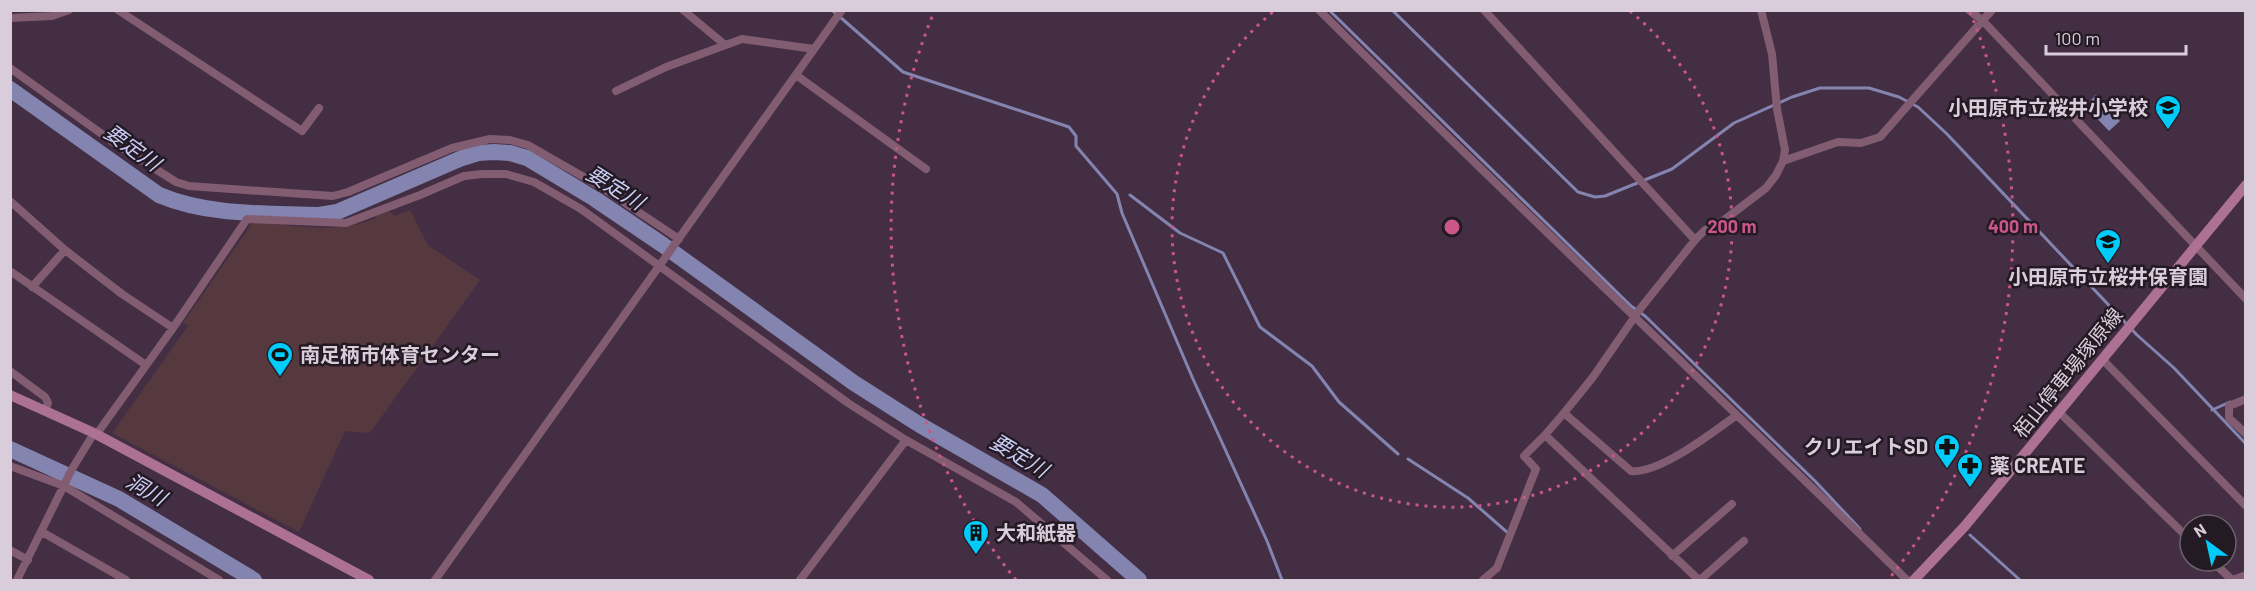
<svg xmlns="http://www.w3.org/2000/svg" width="2256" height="591" viewBox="0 0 2256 591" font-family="Barlow,'Noto Sans JP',sans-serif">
<rect width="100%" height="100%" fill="#432e44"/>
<path fill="#55393f" d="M410,210l18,35 52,35 -110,153 -25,-2 -46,101 -187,-99 76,-107 -5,-3 70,-101c40,3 85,13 123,-4v-2l13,-5 6,5z"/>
<path fill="#8384b0" d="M2096,95l24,26 -11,10 -24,-25z"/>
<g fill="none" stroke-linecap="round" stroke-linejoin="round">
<path stroke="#8384b0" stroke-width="3" d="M832,10l71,62 166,55 7,9v10l41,48 5,19 71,166 74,162 15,39
M1329,10l302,296 14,10 170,165 45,48
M1392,10l186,182 17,5 10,-1 67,-27 62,-46 58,-26 28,-9h49l30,9 19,10 29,27 190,201 37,33 72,76
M1130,195l50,38 43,20 37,74 52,39 27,36 59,52
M2212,410l18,-8
M1408,459l60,39 40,35
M1970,535l50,45"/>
<path stroke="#8384b0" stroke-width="16" d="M10,89l149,106c50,21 106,18 160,20l18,-3 125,-54 16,-5 16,-1 16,1 17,5 68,41 68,46 191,138 66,42 122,70 97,85
M10,449l109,50 135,81"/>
<path stroke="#825d72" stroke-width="8" d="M118,10l184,121 17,-23
M683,10l41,34
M1319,10c194,193 393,379 588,570
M1484,10l211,230
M1969,10l14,11 263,278
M10,18l42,-2 17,-6
M10,68l103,74 63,40 13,4 144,10 15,-4 104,-44 38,-9 20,1 18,5 73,42 78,52
M796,75l130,94
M616,91l50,-24 76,-28 72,10
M1783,161l55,-19 23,1 19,-6 112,-127
M10,201l55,49 57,44 51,34
M10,271l136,94
M32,287l33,-37
M2102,359l144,147
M10,371l35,26 3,6 -3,8
M2246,399l-17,7v12l17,16
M2059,412l131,128
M1564,413l-19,22 154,145
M1737,415c-24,17 -77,59 -106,56l-67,-58 29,-36 47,-68 55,-69 10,-10 19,-10 42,-32 10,-13 7,-14 2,-11 -8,-41 -5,-55 -11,-44
M96,435l77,-107 74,-109 99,4 74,-28 44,-19 18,-2h24l28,8 47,27 267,194 58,37 110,62 91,78
M10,466l54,20 155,94
M42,532l84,48
M10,550l18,10
M1672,556l60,-52
M2212,561l20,19
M17,580l55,-111 22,-36
M435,580l407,-570
M800,580l106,-140
M1483,580l14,-12 39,-99 -12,-13 21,-21
M1700,580l44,-39
M2233,580l13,-5"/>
<path stroke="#ac7193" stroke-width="10" d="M10,395l84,38 275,147
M1914,580l51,-54 281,-341"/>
</g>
<g fill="none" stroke="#ca5788" stroke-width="3" stroke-dasharray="3 6">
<path d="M1630 11A280 280 0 1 1 1274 11"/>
<path d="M1016 580A561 561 0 0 1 934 12M1970 12A561 561 0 0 1 1888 580"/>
</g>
<defs>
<symbol id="school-pin" viewBox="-11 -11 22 30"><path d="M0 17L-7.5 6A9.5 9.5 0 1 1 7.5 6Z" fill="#01cbf9" stroke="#231a24"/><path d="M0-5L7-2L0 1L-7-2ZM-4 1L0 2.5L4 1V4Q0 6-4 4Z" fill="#111"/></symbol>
<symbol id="stadium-pin" viewBox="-11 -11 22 30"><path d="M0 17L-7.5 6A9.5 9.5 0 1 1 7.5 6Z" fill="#01cbf9" stroke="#231a24"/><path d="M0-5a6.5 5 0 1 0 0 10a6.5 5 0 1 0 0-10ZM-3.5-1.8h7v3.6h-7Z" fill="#111"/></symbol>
<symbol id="pharmacy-pin" viewBox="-11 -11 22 30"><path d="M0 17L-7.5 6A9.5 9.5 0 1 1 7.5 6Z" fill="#01cbf9" stroke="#231a24"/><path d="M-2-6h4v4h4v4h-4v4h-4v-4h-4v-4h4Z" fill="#111"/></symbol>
<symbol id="building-pin" viewBox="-11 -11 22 30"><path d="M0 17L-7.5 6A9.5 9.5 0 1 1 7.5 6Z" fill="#01cbf9" stroke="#231a24"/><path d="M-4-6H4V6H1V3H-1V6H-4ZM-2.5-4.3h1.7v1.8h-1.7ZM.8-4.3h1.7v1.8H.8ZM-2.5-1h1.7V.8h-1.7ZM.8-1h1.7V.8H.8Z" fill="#111"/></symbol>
</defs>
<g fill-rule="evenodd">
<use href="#school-pin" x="2153" y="93" width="30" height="40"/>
<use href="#school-pin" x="2093" y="227" width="30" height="40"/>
<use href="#stadium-pin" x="265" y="340" width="30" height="40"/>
<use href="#pharmacy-pin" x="1932" y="432" width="30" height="40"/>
<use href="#pharmacy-pin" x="1955" y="451" width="30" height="40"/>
<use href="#building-pin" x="961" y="518" width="30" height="40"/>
</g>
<g text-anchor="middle" stroke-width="5" stroke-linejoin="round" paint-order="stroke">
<g font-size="20" font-weight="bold" fill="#dacddb" stroke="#231a24" text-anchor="start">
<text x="2148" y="115" text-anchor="end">小田原市立桜井小学校</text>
<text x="2108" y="284" text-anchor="middle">小田原市立桜井保育園</text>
<text x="300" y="362">南足柄市体育センター</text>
<text x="1928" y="454" text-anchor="end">クリエイトSD</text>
<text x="1990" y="473">薬 CREATE</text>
<text x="996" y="540">大和紙器</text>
</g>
<g font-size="20" fill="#dacddb" stroke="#231a24">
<text transform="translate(2068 373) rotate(-51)" y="7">栢山停車場塚原線</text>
</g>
<g font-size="21" font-style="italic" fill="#cbcdf6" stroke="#231a24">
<text transform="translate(132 148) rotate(36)" y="7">要定川</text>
<text transform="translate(615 188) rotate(32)" y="7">要定川</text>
<text transform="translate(1019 456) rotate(31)" y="7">要定川</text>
<text transform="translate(146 490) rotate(30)" y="7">洞川</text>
</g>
</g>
<circle cx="1452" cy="227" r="9" fill="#ca5788" stroke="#231a24" stroke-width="3"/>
<g font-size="18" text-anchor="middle" font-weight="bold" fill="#ca5788" stroke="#231a24" stroke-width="5" stroke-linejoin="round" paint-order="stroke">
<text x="1732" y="233">200 m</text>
<text x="2013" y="233">400 m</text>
</g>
<rect width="2256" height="591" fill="none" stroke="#dacddb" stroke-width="24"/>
<g transform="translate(2208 543) rotate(327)"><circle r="28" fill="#231a24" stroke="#6c626d" stroke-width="1.5"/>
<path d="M0-4.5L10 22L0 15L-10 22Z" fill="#01cbf9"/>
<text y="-9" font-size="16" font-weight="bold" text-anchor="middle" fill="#dacddb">N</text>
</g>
<path d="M2046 45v9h140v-9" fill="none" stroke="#dacddb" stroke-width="3"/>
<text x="2055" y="45" font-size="18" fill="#dacddb" stroke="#231a24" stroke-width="4.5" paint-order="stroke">100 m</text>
</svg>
